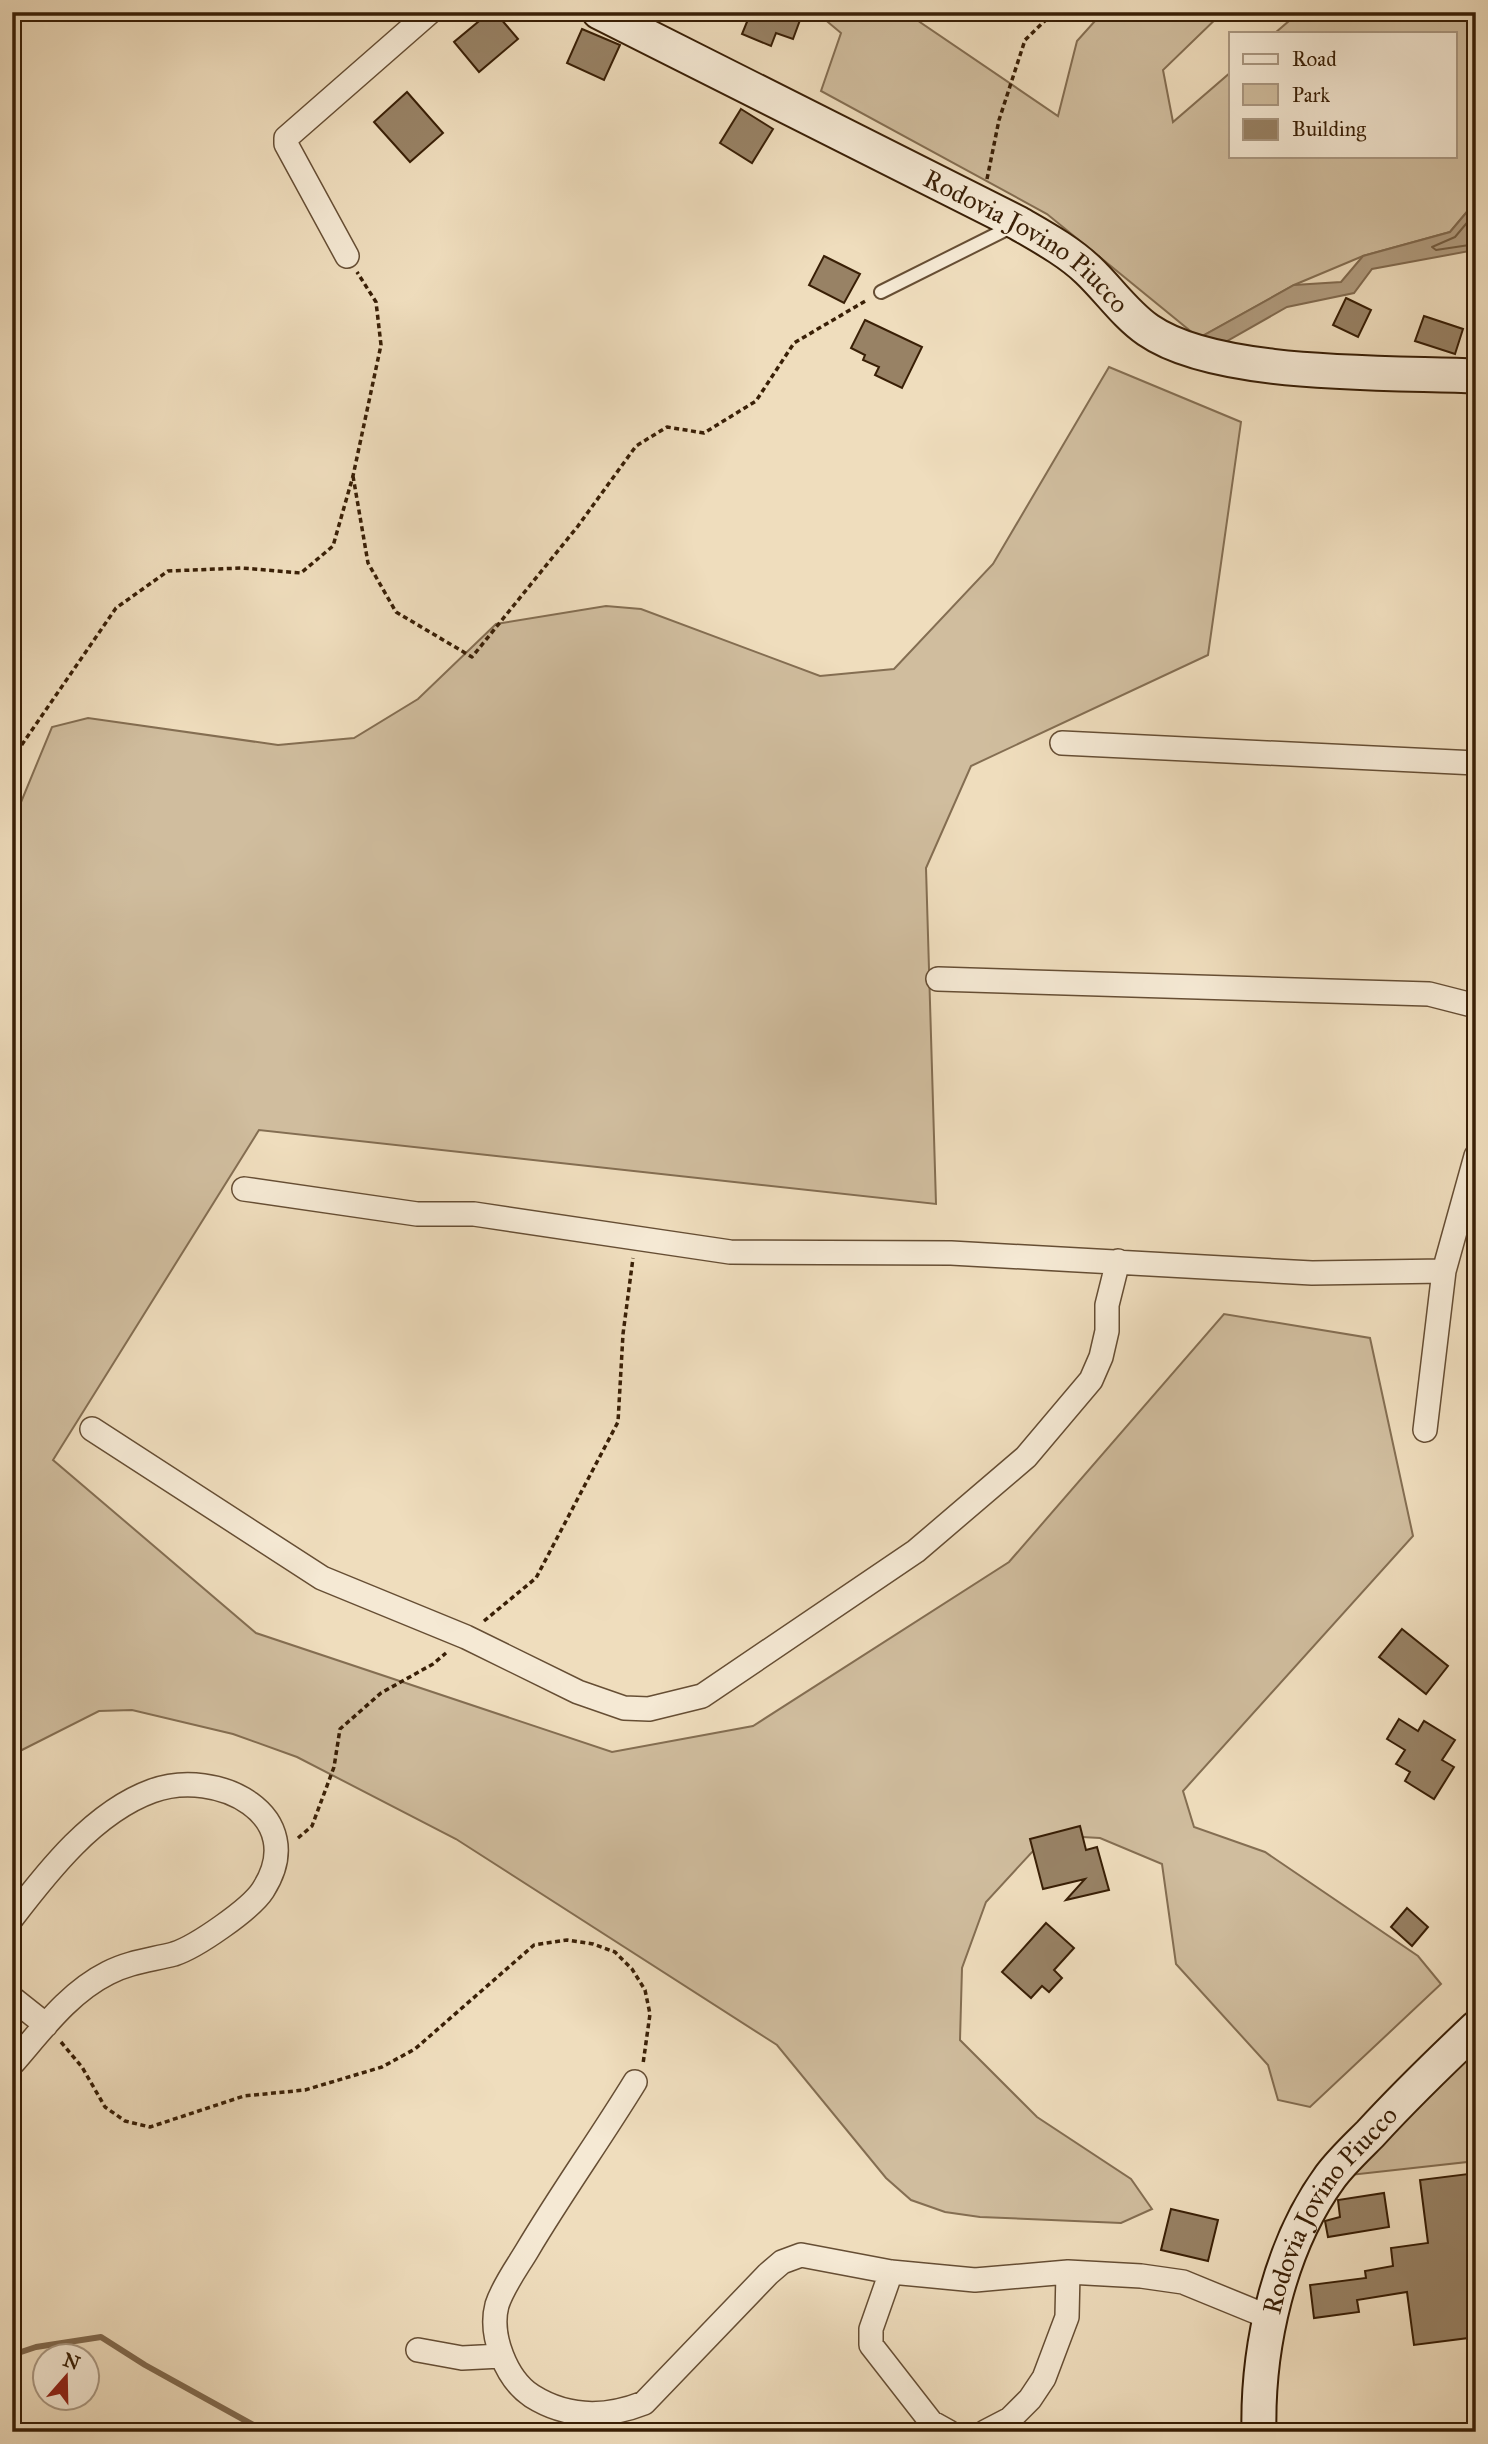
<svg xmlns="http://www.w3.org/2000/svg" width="1488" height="2444" viewBox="0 0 1488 2444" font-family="'IM FELL Great Primer',serif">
<rect width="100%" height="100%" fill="#efddbd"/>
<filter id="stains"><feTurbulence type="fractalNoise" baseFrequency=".00286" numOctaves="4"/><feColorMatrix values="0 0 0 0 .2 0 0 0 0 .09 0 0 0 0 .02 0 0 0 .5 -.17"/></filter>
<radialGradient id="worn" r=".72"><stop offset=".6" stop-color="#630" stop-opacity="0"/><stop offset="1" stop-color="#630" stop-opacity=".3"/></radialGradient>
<path fill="#d0bd9e" stroke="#846e52" stroke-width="2" d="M816,12h89l153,104 19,-75 26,-29h120l-60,58 10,52 58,-50v84h224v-123h-180l21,-18 9,-3h171v189l-26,31 -87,24 -69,29 -95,53 -152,-124 -226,-123 20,-58z
M1109,367l132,55 -33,233 -237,111 -45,102 10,336 -677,-74 -206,330 203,173 356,119 141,-26 256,-164 215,-248 146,24 43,198 -230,255 11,36 71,25 153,104 23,28 -131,123 -32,-7 -10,-35 -92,-101 -14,-100 -62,-26 -36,-2 -32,16 -46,50 -24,66 -2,72 77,77 94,62 21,30 -31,14 -141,-6 -35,-5 -34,-12 -25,-22 -109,-133 -321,-206 -159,-82 -64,-23 -101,-24 -33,1 -87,44v-931l40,-97 36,-9 190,27 76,-7 64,-39 78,-75 110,-18 35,3 179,67 74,-7 99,-105z
M1466,2054l10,65v42l-126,14z"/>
<path fill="#b19c7f" stroke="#816a4f" stroke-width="2" d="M1476,201l-1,49 -103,19 -18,24 -67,14 -74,42 -14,-11 95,-53 47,-3 22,-26 87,-24z"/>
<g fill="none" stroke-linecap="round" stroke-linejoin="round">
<path stroke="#755e42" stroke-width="2" d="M1476,212l-21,25 -23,10 4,3 40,-6"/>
<path stroke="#816a4f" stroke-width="6" d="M12,2355l24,-8 65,-10 44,28 121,67"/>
</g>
<path fill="#988265" stroke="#391f06" stroke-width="2" d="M490,12h5l23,27 -39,33 -25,-30z
M751,12h52l-10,27 -17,-6 -5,13 -29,-12z
M582,29l38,16 -16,35 -37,-17z
M407,92l36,41 -33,29 -36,-40z
M741,109l32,20 -21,34 -32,-20z
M824,256l36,18 -16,29 -35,-18z
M1346,298l25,12 -13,27 -25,-12z
M1424,316l39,13 -8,25 -40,-13z
M865,320l57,27 -20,41 -27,-13 4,-8 -16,-7 2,-5 -14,-7z
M1402,1629l46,37 -22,28 -47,-37z
M1399,1719l19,12 6,-10 31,19 -13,20 12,7 -20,32 -29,-18 5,-9 -14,-8 9,-14 -18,-11z
M1080,1826l6,24 11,-3 12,43 -43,10 19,-21 -42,10 -13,-50z
M1407,1908l21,19 -16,19 -21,-19z
M1046,1923l28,25 -20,22 8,8 -13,14 -7,-6 -11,12 -29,-26z
M1468,2174l8,77v86l-62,8 -7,-53 -50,8 2,12 -45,6 -4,-33 56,-7 -1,-7 28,-5 -2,-18 37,-5 -8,-63z
M1384,2193l5,34 -61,10 -3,-16 15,-4 -2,-17z
M1171,2209l47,11 -10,41 -47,-11z"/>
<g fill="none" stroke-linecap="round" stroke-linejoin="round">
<defs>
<path id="lane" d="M881,292l134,-67"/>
<path id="street" d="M347,256l-61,-112v-6l144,-126
M1062,743l414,20
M938,979l491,15 47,12
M244,1189l173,25h57l256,38 221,1 361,20 132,-2
M92,1429l230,149 144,59 112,55 46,16 25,1 53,-13 214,-145 110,-94 65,-77 10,-23 6,-26v-26l11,-44
M1425,1430l19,-159 32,-115
M12,1918c36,-47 82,-106 140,-127 65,-24 159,24 111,99 -12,19 -67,57 -89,64 -23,6 -45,8 -66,19 -40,20 -67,58 -96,91
M12,1998l34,27
M635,2082c-35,57 -73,110 -107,167 -10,17 -25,37 -31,56 -8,30 9,74 35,91 35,22 74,22 112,7l124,-129 14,-12 19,-7 90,17 84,8 93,-8 73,4 42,6 88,36
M891,2272l-20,57v16l60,77 18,10
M418,2350l44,8 39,-2
M985,2432l25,-13 20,-20 14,-21 23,-61 1,-45"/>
<g id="secondary">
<path id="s1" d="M599,12l419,211c24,14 50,28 70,47 21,20 37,44 60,60 69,48 242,42 328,46"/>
<path id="s2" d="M1259,2432c-2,-85 20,-185 71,-255 11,-15 26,-29 40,-43 34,-37 69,-71 106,-106"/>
</g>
</defs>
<use href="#lane" stroke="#664e34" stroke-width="16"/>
<use href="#street" stroke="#664e34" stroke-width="26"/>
<use href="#secondary" stroke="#391f06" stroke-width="37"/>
<path stroke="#391f06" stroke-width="3.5" stroke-dasharray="5 3.5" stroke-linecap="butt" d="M987,179l12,-59 26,-80 29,-28
M353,476l15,87 28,49 76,45 106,-131 58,-80 31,-19 37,6 52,-32 38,-58 73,-43
M12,759l104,-151 52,-37 74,-3 59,5 32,-27 20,-70 28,-131 -5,-43 -19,-30
M484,1621l52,-43 82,-156 5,-88 10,-76
M298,1838l14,-12 22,-59 6,-38 41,-36 52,-29 13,-11
M61,2042l21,25 23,40 20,14 25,6 94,-31 61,-6 77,-23 33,-18 119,-104 33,-5 26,4 22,8 17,17 13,21 5,24 -7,50"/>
<use href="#lane" stroke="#f5e9d4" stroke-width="12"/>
<use href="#street" stroke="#f5e9d4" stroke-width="23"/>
<use href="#secondary" stroke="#f5e9d4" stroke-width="33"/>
</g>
<g text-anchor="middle" stroke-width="6" stroke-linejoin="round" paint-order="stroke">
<g font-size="26" fill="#391f06" stroke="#f5e9d4">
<text dy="9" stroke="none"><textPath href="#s1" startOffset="486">Rodovia Jovino Piucco</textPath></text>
<text dy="9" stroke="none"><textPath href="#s2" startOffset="240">Rodovia Jovino Piucco</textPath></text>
</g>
</g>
<rect width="1488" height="2444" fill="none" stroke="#efddbd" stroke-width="42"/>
<rect x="14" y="14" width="1460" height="2416" fill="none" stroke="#391f06" stroke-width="3.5"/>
<rect x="21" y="21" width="1446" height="2402" fill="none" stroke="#391f06" stroke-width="2"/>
<rect x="1229" y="32" width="228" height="126" fill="#f5e9d4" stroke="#aa9882" stroke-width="2"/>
<rect x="1243" y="54" width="35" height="10" fill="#f5e9d4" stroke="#aa9882" stroke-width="2"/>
<text x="1292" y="66" font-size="21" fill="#391f06">Road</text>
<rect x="1243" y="84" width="35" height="21" fill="#d0bd9e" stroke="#aa9882" stroke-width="2"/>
<text x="1292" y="102" font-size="21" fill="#391f06">Park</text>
<rect x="1243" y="119" width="35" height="21" fill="#988265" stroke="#aa9882" stroke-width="2"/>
<text x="1292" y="136" font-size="21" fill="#391f06">Building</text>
<g transform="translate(66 2377) rotate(20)"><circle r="33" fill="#f5e9d4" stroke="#aa9882" stroke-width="2"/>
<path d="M0-5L12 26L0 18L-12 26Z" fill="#8f2418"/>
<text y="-10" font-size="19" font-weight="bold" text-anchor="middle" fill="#391f06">N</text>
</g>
<rect width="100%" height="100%" filter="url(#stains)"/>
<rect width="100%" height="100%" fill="url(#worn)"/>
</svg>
